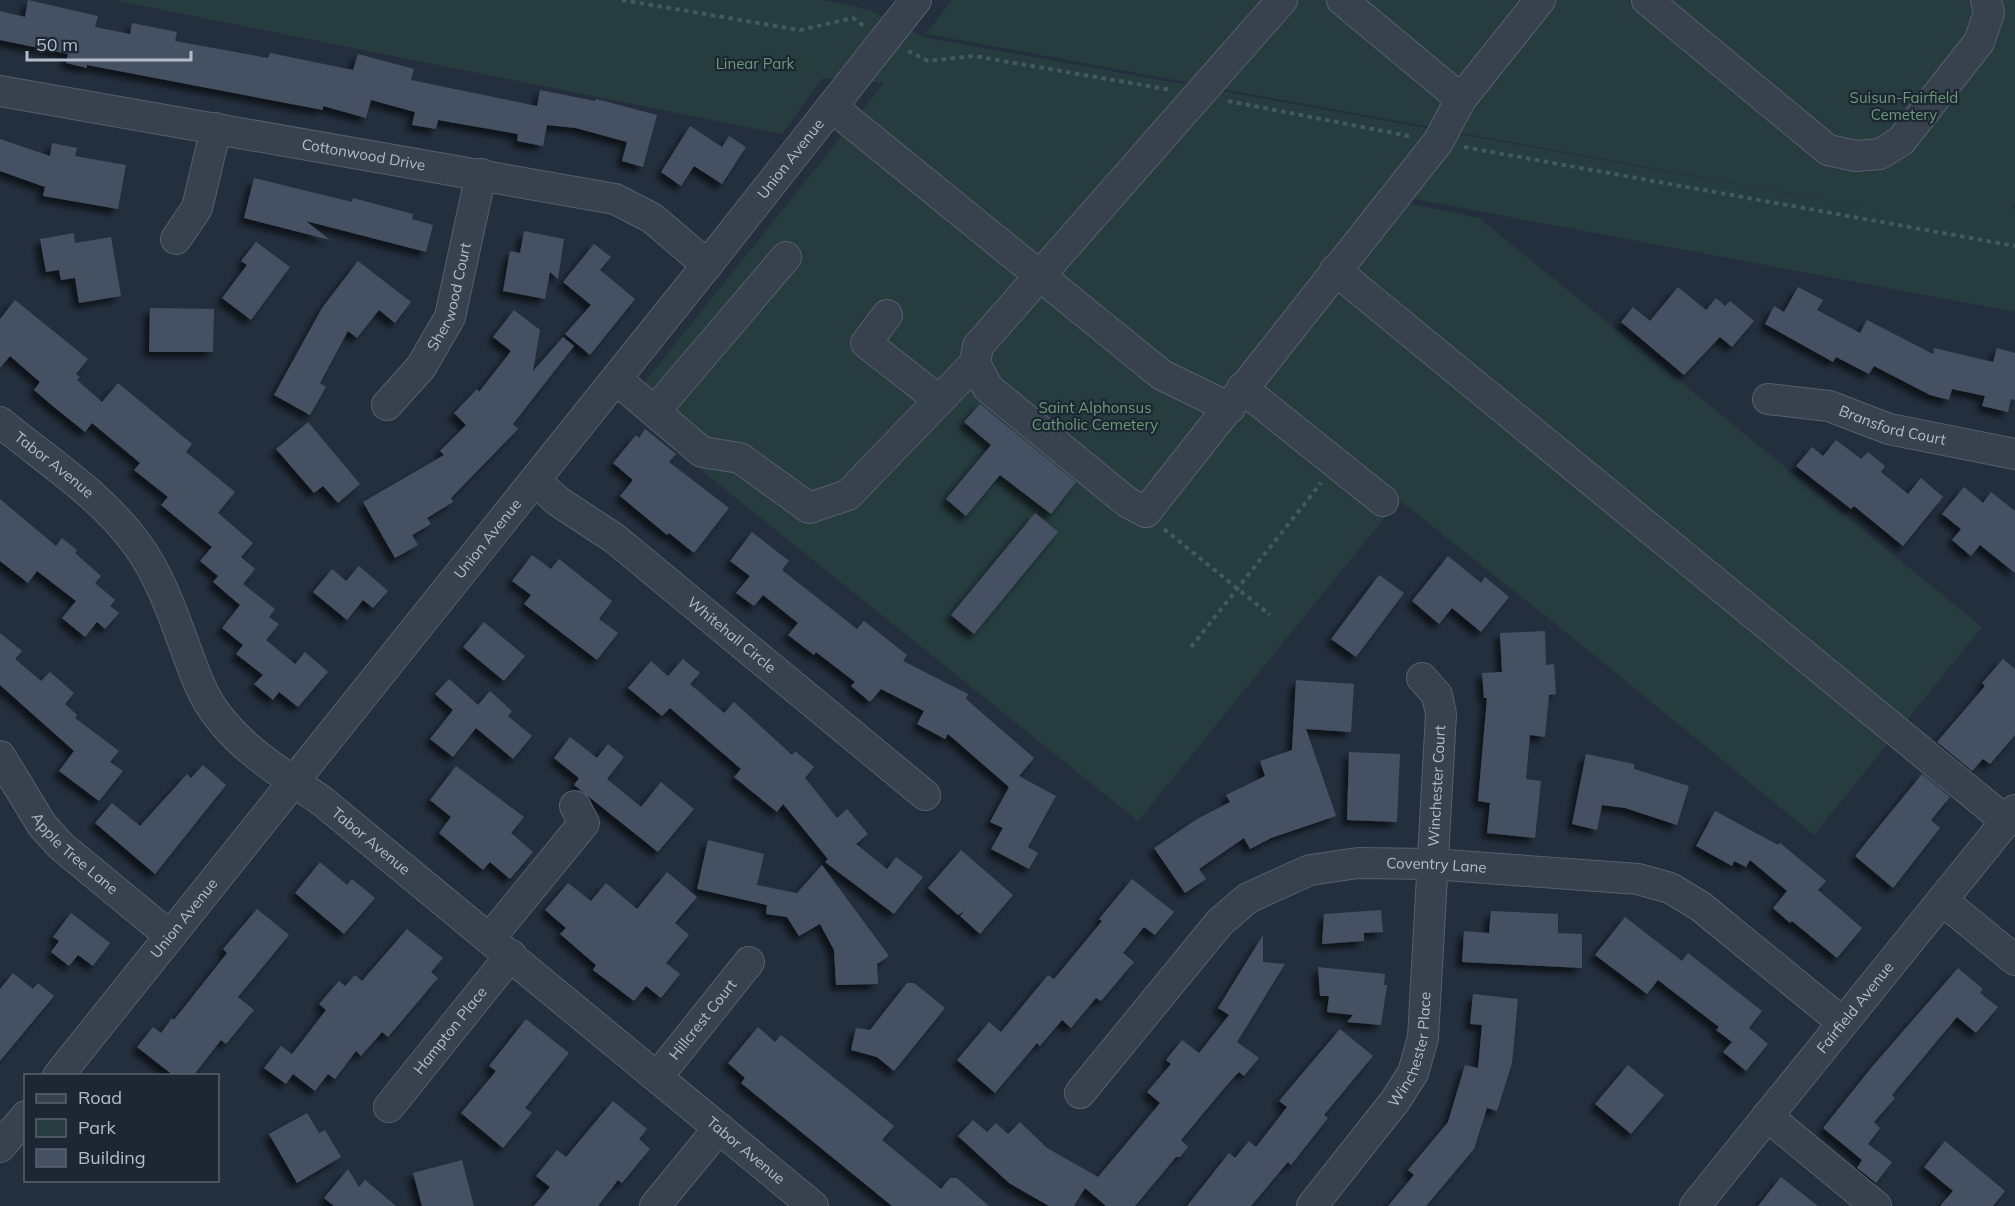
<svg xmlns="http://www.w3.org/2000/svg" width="2015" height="1206" viewBox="0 0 2015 1206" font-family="Mulish,sans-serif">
<defs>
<filter id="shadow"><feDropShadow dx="-5.5" dy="5.5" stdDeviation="3" flood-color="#0009"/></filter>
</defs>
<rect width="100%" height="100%" fill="#242f3e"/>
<path fill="#263c3f" d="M114,0h709l47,10 53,27 978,177 -975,-180 26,-34h1063v205l-2,3 2,1v103l-606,-114 -24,1 94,19 503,409 -168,208 -252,-206 -163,-129 -261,321 -514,-413 260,-325 -61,-5 -41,56z"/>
<path fill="#455162" filter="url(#shadow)" d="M28,0l70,16 -3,11 35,7 2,-11 45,9 -2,9 93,17 2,-5 83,17 5,-16 56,15 -3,11 126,26 3,-16 55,11 1,-2 61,16 -14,52 -21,-6 5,-19 -51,-14 -29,-3 -4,21 -26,-5 1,-7 -80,-14 -2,9 -24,-4 3,-13 -44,-12 -5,18 -43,-12v4l-236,-45v3l-21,-5 2,-9 -68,-14v-29l25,6z
M690,126l32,21 7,-11 17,11 -24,37 -28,-18 -13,20 -20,-14z
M0,139l50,17 2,-13 25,5 -2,8 51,9 -8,44 -75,-13 2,-9 -45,-16z
M254,178l98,24 1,-4 60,16 -1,5 21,6 -7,27 -120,-31 24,19 -86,-22z
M524,231l40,8 -6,40 -8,-7 -5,27 -42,-8 7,-40 10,2z
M74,233l1,10 36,-6 10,59 -42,7 -4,-25 -14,2 -2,-10 -13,2 -6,-33z
M256,242l34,25 -39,53 -29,-22 25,-33 -6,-4z
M594,244l17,13 -11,13 35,29 -45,56 -25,-21 26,-29 -28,-23z
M358,261l53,41 -16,21 -16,-13 -22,28 -9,-7 -28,52 6,4 -16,28 -36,-20 48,-87z
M1678,287l28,23 10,-12 9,8 5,-5 24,20 -22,26 -12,-10 -36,38 -63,-53 12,-15 17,14z
M1798,287l25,13 -6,10 43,23 7,-13 66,34 1,-6 59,14 4,-14 18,5v47l-4,-1 -3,13 -26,-6 3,-10 -33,-7 -3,11 -19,-5 -56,-29 -5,8 -33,-17 -3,5 -68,-38 9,-18 10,6z
M15,300l73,59 -12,15 4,3 -3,3 25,22 16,-19 74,61 -6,8 49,40 -17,21 35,30 -12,14 14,12 -12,15 32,25 -6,8 10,7 -13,16 29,24 10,-12 23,20 -30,35 -19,-15 -6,8 -19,-16 9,-9 -27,-21 7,-9 -21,-17 18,-23 -27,-23 5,-6 -18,-15 12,-14 -51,-42 7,-8 -34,-27 6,-7 -48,-40 -7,9 -31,-25 -20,-17 6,-8 -30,-26 -10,12v-49z
M150,308l64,1 -1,43h-64z
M514,310l26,20 -7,41 30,-34 11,9 -61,78 5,5 -67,69 2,4 -26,16 4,6 -19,11 6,10 -23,13 -32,-56 81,-47 -4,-4 26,-26 -12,-12 23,-24 2,3 32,-41 -18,-14z
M980,404l96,78 -25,32 -51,-39 -34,41 -20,-17 45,-54 -27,-23z
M308,422l52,62 -22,19 -15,-17 -9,7 -38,-44z
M645,429l31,25 -7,8 60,46 -35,45 -25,-20 -2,2 -47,-39 13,-16 -20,-17 23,-28 3,3z
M1836,440l25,19 7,-7 17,14 -4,6 27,22 13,-16 22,19 -40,49 -49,-40 -3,3 -55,-43 16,-19 11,9z
M1964,487l19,16 8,-11 24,19v62l-35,-28 -9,11 -19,-16 9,-11 -19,-15z
M0,499l56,47 6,-8 15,12 -2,3 26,23 -6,7 20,17 -5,6 9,7 -14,16 -8,-7 -12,15 -23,-19 14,-17 -39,-30 -9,12 -28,-22z
M1035,513l23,19 -84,102 -23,-19z
M752,532l37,29 -7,9 75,59 7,-8 43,34 -4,6 65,33 -2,5 68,59 -15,18 37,20 -28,51 10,6 -9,16 -38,-20 12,-21 -13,-6 19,-35 -61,-53 -3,5 -28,-15 7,-13 -43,-22 -11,13 -19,-16 4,-4 -39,-30 -2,3 -26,-20 10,-12 -35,-28 -9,11 -18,-13 14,-17 -20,-15z
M532,555l19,14 8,-10 53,42 -13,18 19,14 -21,27 -73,-56 7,-9 -19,-14z
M1448,556l33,27 4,-6 24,20 -28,35 -29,-24 -13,16 -27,-23z
M359,566l29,25 -15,17 -10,-8 -16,20 -34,-28 19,-23 14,12z
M1379,575l25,18 -48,64 -25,-18z
M484,622l41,34 -21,25 -41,-34z
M1545,631l1,34 8,-1 2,30 -7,1 -4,42 -15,-2 -4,44 15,2 -6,57 -48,-5 3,-30 -12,-2 9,-103h-3l-2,-25 20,-1 -2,-39z
M0,633l22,18 -7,8 26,22 9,-9 24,21 -9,11 12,11 -2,3 44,33 -9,11 13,9 -24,30 -40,-30 15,-20 -74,-66z
M683,659l17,14 -10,11 34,29 10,-11 58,53 3,-4 19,16 -9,11 32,40 10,-9 21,25 -12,10 31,25 9,-12 27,20 -29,37 -69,-52 3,-3 -45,-55 -6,8 -43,-35 7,-8 -71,-61 -8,8 -34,-28 23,-27 17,15z
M2003,659l12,10v66l-25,29 -7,-5 -11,12 -35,-29 48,-56 -3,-3z
M449,679l29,26 12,-14 22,20 -4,5 24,20 -19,23 -37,-31 -23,29 -23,-18 23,-29 -18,-16z
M1296,680l58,4 -3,48 -45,-3 30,87 -65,22 -21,11 -6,-11 -45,31 7,10 -21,14 -31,-45 43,-29 33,-17 -4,-7 39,-19 -5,-15 32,-11z
M570,737l27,21 11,-14 16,13 -17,22 34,28 20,-25 33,27 -36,43 -84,-67 5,-7 -25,-20z
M1349,752l51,2 -3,68 -50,-2z
M1586,754l48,10v5l55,17 -12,39 -52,-17 -23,-3 -5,25 -25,-6z
M203,765l23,20 -71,89 -60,-51 17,-20 28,23 47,-52 4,4z
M456,766l68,51 -13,16 22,19 -23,27 -20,-17 -7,8 -44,-37 12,-16 -21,-17z
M1922,774l28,23 -19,23 9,8 -47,60 -38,-32z
M1715,811l63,34 2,-2 46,38 -8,9 44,38 -25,30 -45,-37 -2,2 -17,-15 14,-17 -37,-31 -4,7 -12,-6 -2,5 -36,-20z
M708,840l56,14 -7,31 40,8 25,-28 67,91 -12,8 1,20 -42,1 -2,-35 -14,-26 -21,12 -12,-19 -21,-3 1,-9 -70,-16z
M961,850l52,45 -33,39 -20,-18 5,-5 -7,4 -30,-27z
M320,862l27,23 5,-6 23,19 -31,36 -49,-41z
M667,872l30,25 -22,26 14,12 -23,28 14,11 -19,24 -15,-12 -12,15 -41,-31 3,-5 -36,-31 6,-6 -21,-18 23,-27 23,18 15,-18 31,26z
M1132,879l42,33 -19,23 -11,-8 -21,26 11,9 -33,39 -5,-3 -25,30 -9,-8 -22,26 -3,-3 -42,50 -38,-33 32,-38 12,10 47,-57 6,4 48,-58 -3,-2z
M257,909l32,26 -51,62 16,13 -28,34 -5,-4 -28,36h-19l-37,-29 16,-20 8,6 11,-15 2,2 53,-67 -4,-4z
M1381,910l2,22 -19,1v8l-42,3 2,-30z
M1491,911l67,3v19l24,1v34l-120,-6 2,-31 25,2z
M71,913l39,30 -17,23 -15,-11 -9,11 -18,-14 8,-11 -6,-4z
M1625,917l57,44 6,-8 74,58 -13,17 19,16 -22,27 -23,-19 9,-10 -16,-12 3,-3 -61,-47 -11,14 -52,-39z
M407,929l36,29 -12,14 7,6 -50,59 -6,-5 -21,24 -5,-5 -21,28 -7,-5 -13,17 -22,-17 -7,10 -22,-16 17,-22 11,8 34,-44 -7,-6 20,-23 6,5 10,-11 7,6z
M1263,935v27l22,2 -48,78 22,16 -15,18 -5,-4 -13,14 -45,54 7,7 -8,10h-4l-41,49h-29l-21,-18 -11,18h-25l-40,-23 -51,-47 15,-16 14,12 9,-9 12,11 12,-12 27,26 51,29 62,-74 -13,-11 24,-28 -5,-4 16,-20 17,13 30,-38 -11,-7z
M1318,967l67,7 -1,11h3l-6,40 -34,-3 6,-7 -26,-3 2,-16h-9z
M1958,968l25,21 -3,4 18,14 -22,26 -19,-16 -65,78 3,3 -21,24 6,6 -12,16 24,18 -16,21 -19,-15 5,-8 -39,-32 48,-60z
M13,973l20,16 5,-6 16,13 -54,65v-72z
M907,983h7l31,25 -51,63 -17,-14 -26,-7 5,-22 14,2z
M1473,994l45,5 -6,64 -15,48 -10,-3 -13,41 -48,57h-38l26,-31 -6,-5 40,-48 17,-57 13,3 4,-43 -12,-1z
M526,1019l43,34 -44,55 7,5 -29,35 -42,-35 35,-42 -7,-5z
M758,1027l17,15 6,-7 113,91 -12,14 59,49 9,-11h7l32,28h-97l-151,-123 4,-5 -17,-15z
M1340,1029l33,27 -49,59 4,3 -37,47 -3,-3 -37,44h-64l42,-53 6,5 14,-17 7,6 31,-40 -8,-6z
M1628,1065l36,30 -33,39 -36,-30z
M613,1101l34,28 -8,10 11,10 -28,34 -4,-3 -20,26h-64l16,-19 -14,-11 21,-26 9,7z
M307,1113l12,20 6,-3 16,27 -44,26 -28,-49z
M1945,1141l60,50 -12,15h-53l13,-15 -29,-24z
M462,1160l12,46h-52l-9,-33z
M348,1169l11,18 6,-7 31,26h-62l-10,-8z
M1781,1177l37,29h-60z"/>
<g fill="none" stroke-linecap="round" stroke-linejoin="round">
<defs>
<g id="minor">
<path d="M1282,0l-304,346 -3,17 13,25 139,114 19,10 292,-370 23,-43 79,-99"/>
<path d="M1342,0l119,99"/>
<path d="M1647,0l181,150 28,6 24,-2 21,-13 78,-99 10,-29 -3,-13"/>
<path id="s1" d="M0,91l615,108 37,19 55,47"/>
<path d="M832,107l330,268 68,33"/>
<path d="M176,239l21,-31 19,-80"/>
<path d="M1335,270l671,551"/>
<path d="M887,315l-21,28 73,57"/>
<path d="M616,379l86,73 38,6 69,50 39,-13 127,-132"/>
<path d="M1242,388l141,113"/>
<path id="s2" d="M1768,399l61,7 60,23 126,25"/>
<path id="s3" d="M387,405l34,-38 29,-50 31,-143"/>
<path d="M655,411l131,-154"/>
<path id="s4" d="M0,422c46,38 100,72 136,121 32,43 44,97 65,145 24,52 76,82 121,113l491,405"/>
<path id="s5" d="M535,481l24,21 55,36 311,257"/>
<path id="s6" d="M0,756l42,69 19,21 109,90"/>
<path d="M1942,900l73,60"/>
<path d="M490,938l94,-115 -9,-17"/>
<path id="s7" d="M58,1076l649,-811 209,-265"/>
<path id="s8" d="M658,1076l91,-114"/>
<path id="s9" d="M1080,1093l140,-171 28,-24 62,-28 48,-7 74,1 206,15 32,9 30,18 142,116"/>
<path id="s10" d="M389,1107l122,-152"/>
<path d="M1767,1116l109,90"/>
<path d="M0,1147l26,-31"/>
<path d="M655,1206l64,-78"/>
<path id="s11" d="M1312,1206l83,-105 18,-28 10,-35 18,-324 -4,-19 -15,-17"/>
<path id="s12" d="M1695,1206l320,-396"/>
</g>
</defs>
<use href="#minor" stroke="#565f6c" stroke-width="32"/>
<path stroke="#44595c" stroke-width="4" stroke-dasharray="4.5 4.5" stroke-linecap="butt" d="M622,0l178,30 53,-12 12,9
M908,51l20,10 46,-5 197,34
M1228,101l181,35
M1464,147l551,99
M1164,529l106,86
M1191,647l130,-164"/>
<use href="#minor" stroke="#38414e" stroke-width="30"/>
</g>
<g text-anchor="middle" stroke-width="4.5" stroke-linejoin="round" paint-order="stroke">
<g font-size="15" fill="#6b9a76" stroke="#1d2633">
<text x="755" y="69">Linear Park</text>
<text x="1904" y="103">Suisun-Fairfield<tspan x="1904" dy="17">Cemetery</tspan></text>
<text x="1095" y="413">Saint Alphonsus<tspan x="1095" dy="17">Catholic Cemetery</tspan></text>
</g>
<g font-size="15" fill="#b4bcc9" stroke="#1d2633">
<text dy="5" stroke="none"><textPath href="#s1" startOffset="369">Cottonwood Drive</textPath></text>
<text dy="5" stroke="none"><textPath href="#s7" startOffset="1174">Union Avenue</textPath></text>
<text dy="5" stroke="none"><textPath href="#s3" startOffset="128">Sherwood Court</textPath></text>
<text dy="5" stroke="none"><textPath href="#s2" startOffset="128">Bransford Court</textPath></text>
<text dy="5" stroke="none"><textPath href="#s4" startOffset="69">Tabor Avenue</textPath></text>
<text dy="5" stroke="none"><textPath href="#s7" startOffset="688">Union Avenue</textPath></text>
<text dy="5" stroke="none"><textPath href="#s5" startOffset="250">Whitehall Circle</textPath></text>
<text dy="5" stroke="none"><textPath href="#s11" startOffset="456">Winchester Court</textPath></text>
<text dy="5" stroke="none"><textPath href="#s4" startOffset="573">Tabor Avenue</textPath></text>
<text dy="5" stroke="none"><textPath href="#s6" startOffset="124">Apple Tree Lane</textPath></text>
<text dy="5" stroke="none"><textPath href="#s9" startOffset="453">Coventry Lane</textPath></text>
<text dy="5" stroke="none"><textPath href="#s7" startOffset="202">Union Avenue</textPath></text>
<text dy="5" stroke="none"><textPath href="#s12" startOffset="255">Fairfield Avenue</textPath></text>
<text dy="5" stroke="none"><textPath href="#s8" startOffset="72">Hillcrest Court</textPath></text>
<text dy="5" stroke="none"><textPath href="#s10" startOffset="98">Hampton Place</textPath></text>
<text dy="5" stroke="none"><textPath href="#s11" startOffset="189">Winchester Place</textPath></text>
<text dy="5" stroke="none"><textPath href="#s4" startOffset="1059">Tabor Avenue</textPath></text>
</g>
</g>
<rect x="24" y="1074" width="195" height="108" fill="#1d2633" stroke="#59626f" stroke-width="1.5"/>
<rect x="36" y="1094" width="30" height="9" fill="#38414e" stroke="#59626f" stroke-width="1.5"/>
<text x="78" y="1104" font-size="18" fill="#b4bcc9">Road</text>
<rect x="36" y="1119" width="30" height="18" fill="#263c3f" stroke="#59626f" stroke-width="1.5"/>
<text x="78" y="1134" font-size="18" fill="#b4bcc9">Park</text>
<rect x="36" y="1149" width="30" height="18" fill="#455162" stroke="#59626f" stroke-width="1.5"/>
<text x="78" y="1164" font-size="18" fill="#b4bcc9">Building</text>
<path d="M27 51v9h164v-9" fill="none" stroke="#b4bcc9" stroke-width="3"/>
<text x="36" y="51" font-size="18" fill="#b4bcc9" stroke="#1d2633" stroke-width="4.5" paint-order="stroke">50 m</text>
</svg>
